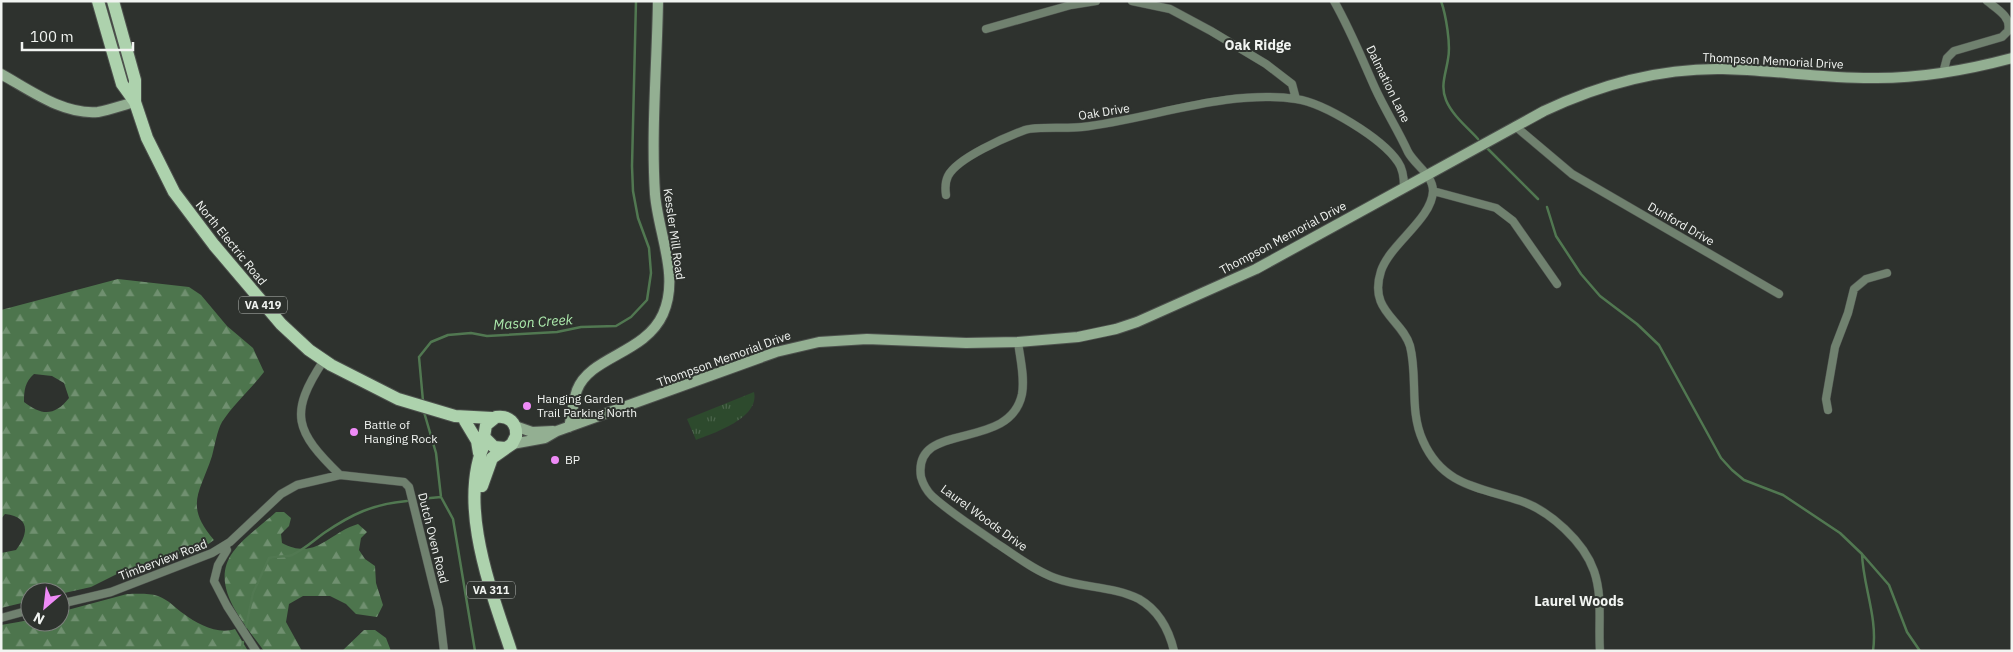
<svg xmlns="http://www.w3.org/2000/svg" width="2013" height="652" viewBox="0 0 2013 652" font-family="'IBM Plex Sans',sans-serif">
<defs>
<pattern id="forest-firs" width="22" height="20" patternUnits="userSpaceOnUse" patternTransform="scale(1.25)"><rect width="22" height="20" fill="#4d754d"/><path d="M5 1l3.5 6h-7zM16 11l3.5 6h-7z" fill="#709070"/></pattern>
<pattern id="park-tufts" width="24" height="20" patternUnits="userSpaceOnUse" patternTransform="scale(1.25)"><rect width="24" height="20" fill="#2d4a2d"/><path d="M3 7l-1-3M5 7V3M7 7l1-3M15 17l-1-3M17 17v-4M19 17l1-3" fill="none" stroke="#4c654c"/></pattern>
</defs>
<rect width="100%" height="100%" fill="#2e322e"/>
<path fill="url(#forest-firs)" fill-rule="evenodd" d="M118,279l71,8 12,8 26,31 26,22 11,24c-13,17 -31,33 -42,50 -5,9 -7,23 -10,34 -12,37 -28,49 2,84l-7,5 -84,26 -32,16 -31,7 -30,-2v9l-29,7v-55l15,-3c13,-17 14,-33 -11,-36l-4,5v-209zM34,374l18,2 12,7 5,15c-14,18 -27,18 -45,4 0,-12 1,-20 10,-28z
M276,512h8l7,6 -2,8 -8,8 1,9c34,18 46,-10 76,-19l9,8 -6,6 -2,12 6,9 10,7 1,17 7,22 -6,12 -21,-3 -10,-10 -16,-8h-27l-14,8 -3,18 16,29h-38c-19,-27 -56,-65 -31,-99 11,-15 29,-27 43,-40z
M127,594c9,0 22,-1 31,2 11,4 17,12 26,18 13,10 34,21 51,15l13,22h-247v-26l29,-5v2h30v-10z
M364,630h11l11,8 5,13h-49z"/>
<path fill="url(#park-tufts)" d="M754,392c6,26 -40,41 -58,48l-9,-21z"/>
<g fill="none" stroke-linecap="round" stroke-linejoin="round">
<path stroke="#517851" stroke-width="2.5" d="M1441,1c5,14 10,44 7,58 -2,14 -8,27 -2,41 6,15 21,27 32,39
M1487,148l51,51
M1547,207l9,29 25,38 19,22 37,28 22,21 62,113 11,12 12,10 39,15 57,38 22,21 27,31 18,47 13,19
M423,401l-4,-44 12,-15 17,-7 23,-2 16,3 70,-4 24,-5 35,-1 15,-9 16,-17 4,-27 -2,-25 -11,-30 -5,-27 -1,-25 4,-165
M424,412l12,41 5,44 12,22 22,132
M420,499l21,-2
M1862,554c1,32 16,64 11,97
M246,627l7,-34 16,-35c8,-2 18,-1 23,-3 13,-6 21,-14 32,-22 28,-19 49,-29 83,-32
M241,651l2,-9"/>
<defs>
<path id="street" d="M1132,1l38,8 41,22 55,33 26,20 4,15
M1334,1c16,28 28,58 41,87 10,22 23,42 33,64 7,13 25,23 25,39 -1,28 -43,53 -52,80 -13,40 21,48 29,75 8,31 -1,65 13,95 20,45 56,46 98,60 29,10 63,41 73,70 9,26 4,53 6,80
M986,29l85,-24 25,-4
M1943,73l4,-15 7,-7 48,-14 6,-6c4,-14 -11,-22 -21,-30
M1515,126l57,48 207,120
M1433,191l63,17 17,13 44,63
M946,195c-1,-7 -1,-13 2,-19 9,-18 58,-39 77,-46 11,-4 43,-1 57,-3 69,-8 144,-38 214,-28 28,4 86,39 102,63 5,7 6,16 6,25
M1018,342c2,16 7,35 4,52 -12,59 -110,25 -101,83 2,7 6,14 11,19 20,18 43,32 64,47 19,12 37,27 59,35 26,10 59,8 84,21 19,11 30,31 35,52
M324,360c-36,54 -29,71 16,115
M1828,410l-2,-11 9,-52 13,-34 6,-24 12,-10 21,-6
M225,546l2,4 -9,15 -4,16 13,25 29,45
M60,604l51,-12 101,-39 18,-11 51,-48 16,-9 43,-10 64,7 5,5 30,122 5,42
M1,618l29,-8"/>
<path id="secondary" d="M1,74c29,16 62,41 97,38 12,-2 25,-7 37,-10
M515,426l17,6 21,-1
M569,427c3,-12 4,-25 8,-37 13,-34 68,-36 86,-76 17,-38 -5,-81 -8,-120 -4,-63 2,-129 3,-193
M512,444l33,-6 12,-7 219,-79 43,-10 48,-3 99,4 52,-1 60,-5 38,-8 21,-7 119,-53 288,-158c55,-26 117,-43 179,-42 51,1 103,10 154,9 46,0 90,-8 135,-20"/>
<path id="primary" d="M98,1l24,83 13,18 12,36 27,54 40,53 67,79 28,26 22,15 67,34 57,17 37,2
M113,1l22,79v22
M465,421l12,20 2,12
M486,440c-30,62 5,150 25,211
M482,486l10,-28 20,-14 4,-8c1,-13 -7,-21 -20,-19l-10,8 -2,12 10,10 11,1"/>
</defs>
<use href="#street" stroke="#4d514d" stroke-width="9"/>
<use href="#secondary" stroke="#4d514d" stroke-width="12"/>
<use href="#primary" stroke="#4d514d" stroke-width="14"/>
<use href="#street" stroke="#70816f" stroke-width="8"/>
<use href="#secondary" stroke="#93af92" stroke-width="10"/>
<use href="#primary" stroke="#add2ad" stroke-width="12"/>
</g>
<g fill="#ef8bf7" stroke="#2e322e" stroke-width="2">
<circle cx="527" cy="406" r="5"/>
<circle cx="354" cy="432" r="5"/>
<circle cx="555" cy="460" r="5"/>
</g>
<g text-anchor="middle" stroke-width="4" stroke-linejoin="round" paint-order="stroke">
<g fill="#2e322e" stroke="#b6bab6" stroke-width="1">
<rect x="239" y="296.5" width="48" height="17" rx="4"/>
<rect x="467" y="581.5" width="48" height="17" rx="4"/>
</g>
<g font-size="11" font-weight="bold" fill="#f1f4f1">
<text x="263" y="309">VA 419</text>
<text x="491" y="594">VA 311</text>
</g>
<g font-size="12" fill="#f1f4f1" stroke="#2e322e">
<text transform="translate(1773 61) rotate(3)" y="4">Thompson Memorial Drive</text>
<text transform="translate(1388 84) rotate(64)" y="4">Dalmation Lane</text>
<text transform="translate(1104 112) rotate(-9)" y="4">Oak Drive</text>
<text transform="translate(1681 224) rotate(30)" y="4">Dunford Drive</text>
<text transform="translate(674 234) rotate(82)" y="4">Kessler Mill Road</text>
<text transform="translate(1283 238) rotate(-28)" y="4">Thompson Memorial Drive</text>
<text transform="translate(231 243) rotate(51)" y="4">North Electric Road</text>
<text transform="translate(724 359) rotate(-20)" y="4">Thompson Memorial Drive</text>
<text transform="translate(984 518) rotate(36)" y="4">Laurel Woods Drive</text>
<text transform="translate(433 538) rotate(76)" y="4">Dutch Oven Road</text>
<text transform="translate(163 560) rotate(-21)" y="4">Timberview Road</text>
</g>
<g font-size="12" fill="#f1f4f1" stroke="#2e322e" text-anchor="start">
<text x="537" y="403">Hanging Garden<tspan x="537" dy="14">Trail Parking North</tspan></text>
<text x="364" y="429">Battle of<tspan x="364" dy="14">Hanging Rock</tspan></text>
<text x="565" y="464">BP</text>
</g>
<g font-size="14" font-weight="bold" fill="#f1f4f1" stroke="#2e322e">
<text x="1258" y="50">Oak Ridge</text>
<text x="1579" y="606">Laurel Woods</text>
</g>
<g font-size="14" font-style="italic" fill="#aceaac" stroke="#2e322e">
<text transform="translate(533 322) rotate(-4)" y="5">Mason Creek</text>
</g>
</g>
<rect width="2013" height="652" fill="none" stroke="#f1f4f1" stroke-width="5"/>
<g transform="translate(45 607) rotate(208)"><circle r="24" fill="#2e322e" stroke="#7c807c"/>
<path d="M0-4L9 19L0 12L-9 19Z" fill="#ef8bf7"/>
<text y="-8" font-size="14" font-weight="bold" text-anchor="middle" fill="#f1f4f1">N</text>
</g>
<path d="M22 42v8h111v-8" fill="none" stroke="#f1f4f1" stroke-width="2.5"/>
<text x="30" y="42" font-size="15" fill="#f1f4f1" stroke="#2e322e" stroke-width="4" paint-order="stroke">100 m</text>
</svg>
